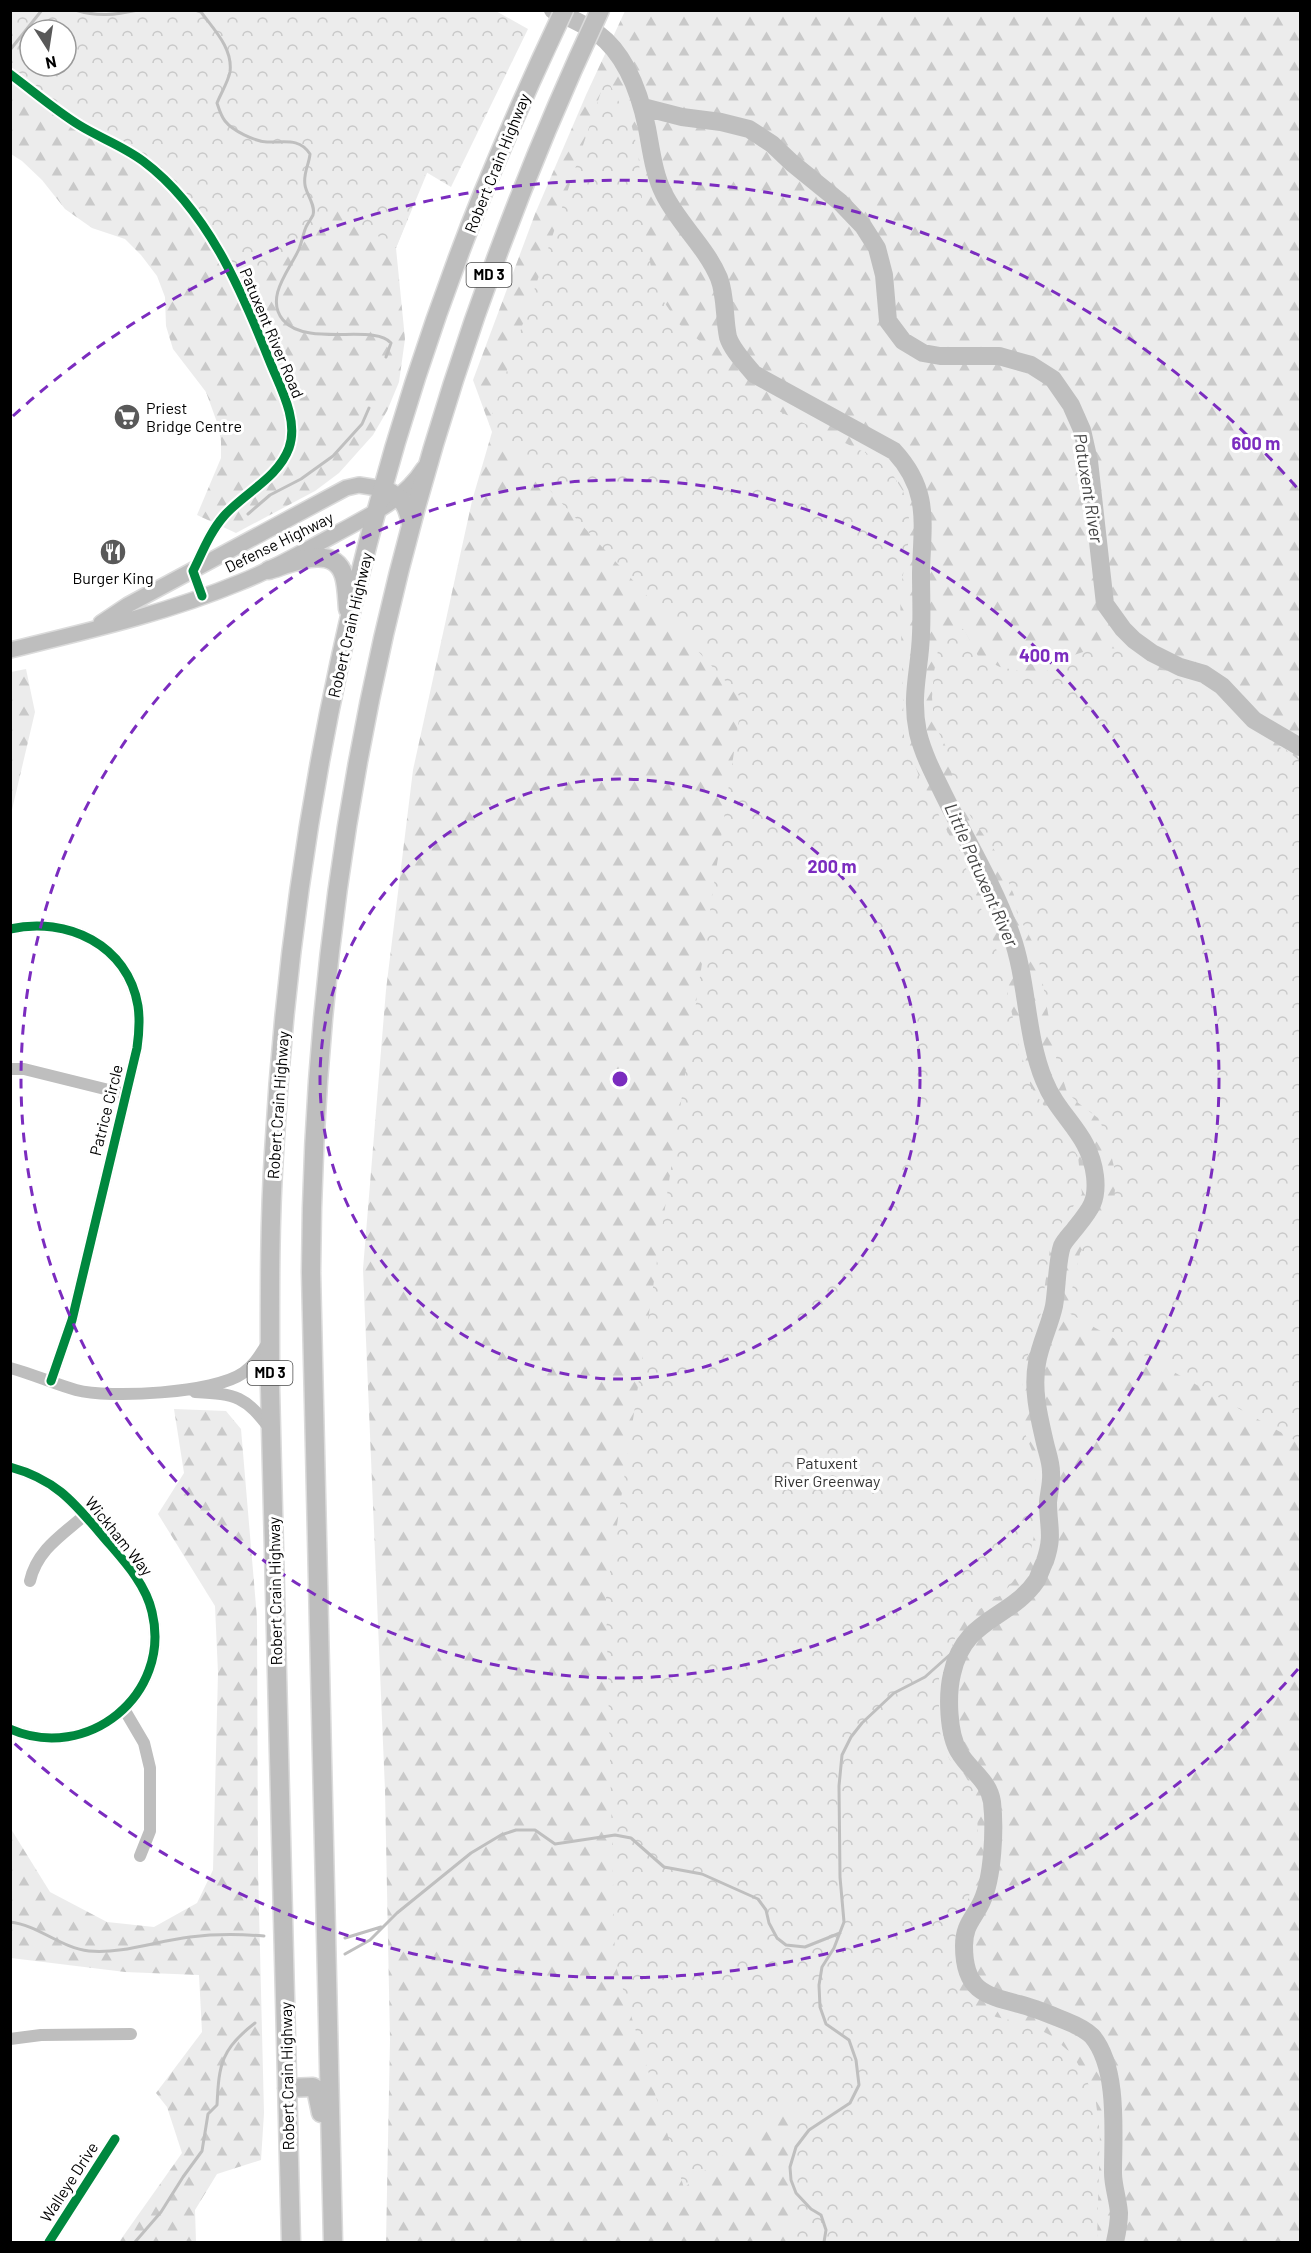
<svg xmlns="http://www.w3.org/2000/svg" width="1311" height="2253" viewBox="0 0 1311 2253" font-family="Barlow,sans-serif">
<defs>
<pattern id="forest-firs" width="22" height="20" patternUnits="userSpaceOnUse" patternTransform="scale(1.5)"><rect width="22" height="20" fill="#ececec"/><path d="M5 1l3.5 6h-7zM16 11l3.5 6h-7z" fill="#c9c9c9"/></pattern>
<pattern id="park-crowns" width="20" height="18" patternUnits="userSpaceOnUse" patternTransform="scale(1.5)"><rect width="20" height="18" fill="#ececec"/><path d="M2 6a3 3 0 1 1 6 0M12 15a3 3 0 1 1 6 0" fill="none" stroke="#c9c9c9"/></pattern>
</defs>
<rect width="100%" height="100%" fill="#fff"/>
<path fill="url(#forest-firs)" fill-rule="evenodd" d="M11,11h483l-98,237 9,91 -6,43 -12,29 -14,24 -34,38 -24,18 -79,42 -39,-18 24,-57v-17l-3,-16 -12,-33 -33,-43 -7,-23 -1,-29 -8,-21 -16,-21 -16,-16 -33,-11 -27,-19 -23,-29 -20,-19 -11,-7zM30,30h36v36h-36z
M625,11h675v2231h-914l4,-202 -5,-250 -22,-521 23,-279 27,-220 59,-269 20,-69 -19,-52 62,-166 51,-119z
M26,669l9,43 -24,102v-142z
M174,1409l52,2 15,18 16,189 1,251 6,244 -3,47 -44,14 -22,36 1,32h-77l63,-89 -15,-46 -11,-14 46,-61 -3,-57 -74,-3 -114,-14v-129l39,63 57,30 47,5 43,-24 16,-33 5,-197 -3,-67 -57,-92 26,-41z"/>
<path fill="url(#park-crowns)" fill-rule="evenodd" d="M494,10l34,19 -77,158 -25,-15 -30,76 -59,-39 -92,81 -53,-86 -107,-82 -23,-14 -51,-42 -1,-55zM30,30h36v36h-36z
M606,77l26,50 6,24 7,83 7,39 12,29 16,23 21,17 18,26 20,24 131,63 21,17 12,19 6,22 -1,32 -8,48 4,143 15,40 47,92 36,97 16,78 13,44 47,69 4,38 -26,37 -6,18 -9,64 -15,48 -6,38 4,32 11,27 2,65 -6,26 -7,18 -20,26 -42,28 -23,57v37l2,29 9,16 14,14 10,17 3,23 1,23 -4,34 -5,26 -12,32 -5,24v18l8,21 15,15 21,10 32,7 22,11 22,19 13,22 11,27 4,30 -3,109h-303l-1,-146 -109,92 -69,-225 -9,-365 136,-899 -253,-275z
M960,627l5,4 13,25 22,11 24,5 17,1 21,-8 12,-10 9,-3 24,-4 14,1 17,13 15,7 27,4 17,7 8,5 29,35 19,15 6,6 26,8 15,12v682l-233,-131 13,-59 12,-21 16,-15 6,-15 2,-27 -10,-41 -8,-16 -21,-16 -10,-10 -12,-38 -16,-93 -6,-18 -16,-30 -3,-18 -19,-44 -24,-34 -17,-33 -8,-37 -12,-24 -2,-26 2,-25 5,-27 14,-15z"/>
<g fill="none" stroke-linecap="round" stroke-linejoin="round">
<path stroke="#bfbfbf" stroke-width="3" d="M75,10c23,7 40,5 63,0
M195,10l6,2c13,18 32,36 29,60 -2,10 -9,21 -13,31 2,6 4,13 8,18 8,10 29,20 42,21 16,1 32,-5 43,12 -1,11 -7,19 -5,31 1,9 11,20 8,30 -2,4 -5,8 -7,12 -3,7 -4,15 -7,22 -8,19 -35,48 -16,71 24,28 92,3 108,23l-5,14
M10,50l32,-40
M248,514l22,-19 31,-16 32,-23 29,-32 7,-16
M10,1922c28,3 51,26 79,29 34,3 67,-10 101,-14 24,-3 50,-3 74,-1
M345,1938l36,-11
M345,1954l25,-14 27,-27 74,-60 30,-18 15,-5h19l20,14 60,-9 16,3 33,29 38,7 56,25 8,11 3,13 8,15 9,7 19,2 35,-14
M135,2242l26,-30 22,-35 19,-26 6,-37 9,-9c2,-41 4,-56 38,-82
M824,2242l2,-12 -5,-15 -10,-6 -15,-16 -5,-13 -1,-13 6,-20 13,-17 41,-27 9,-18 -3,-25 -7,-20 -23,-16 -6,-17 -1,-22 3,-18 12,-19 10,-26 -4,-45 -1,-91 3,-31 9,-18 11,-14 32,-30 31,-16 38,-34"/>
<path stroke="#bfbfbf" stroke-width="18" d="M553,10c15,7 31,14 44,23 30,22 43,61 50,95 4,21 7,47 17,66 15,30 42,53 55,84 7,18 5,40 9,59 4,13 17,26 26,37l140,77c37,40 28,73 27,122 0,20 1,41 0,61 -1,36 -11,61 -3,99 5,20 14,38 23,56 23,48 52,94 70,145 17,47 14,99 33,146 15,38 46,53 51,96 3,26 -5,34 -21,54 -4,5 -9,10 -12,16 -5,14 -5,43 -8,60 -4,19 -14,38 -17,57 -5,27 2,54 8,80 2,9 6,19 6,29 1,10 -2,20 -3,30 0,25 6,33 -3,59 -1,1 -7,17 -8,19 -27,40 -73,37 -85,94 -5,21 -4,60 7,78 10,18 30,28 33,50 3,26 1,75 -10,99 -8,18 -18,23 -18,45 0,44 20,49 55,58 16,4 32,11 47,17 10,4 19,8 26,15 27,32 21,97 21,137 0,13 5,26 6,40 0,9 -2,20 -4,29
M643,107l39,10 39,5 28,7 23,15 20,19 48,39 23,24 14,22 7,27 4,46 15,20 20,12 17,3h59l32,9 22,14 18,26 11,25 7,31 16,143 18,25 11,11 18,13 28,14 24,7 18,12 32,34 46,27"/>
<defs>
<path id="major" d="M101,623l27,-18 218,-117 13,-3 25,4
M10,650c78,-19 157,-37 231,-68 33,-13 63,-31 93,-47 34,-19 69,-34 90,-67"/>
<path id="highway" d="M384,489c19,10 23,14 27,35
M269,570c23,-7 65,-27 75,6 3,10 3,22 4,33
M287,2088l26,-1 3,2 5,24
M291,2242l-21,-854c0,-78 -1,-157 4,-235 18,-327 86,-655 209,-960 25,-61 52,-122 81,-183
M333,2242l-22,-970c2,-442 102,-862 289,-1262"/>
</defs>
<use href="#major" stroke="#dbdbdb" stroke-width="18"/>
<use href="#highway" stroke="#dbdbdb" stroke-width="21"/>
<path stroke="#bebebe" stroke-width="12" d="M10,74c23,17 45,36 69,51 21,13 44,21 64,36 64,48 98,128 127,201 10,25 29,58 19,86 -11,30 -45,45 -65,68 -14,16 -22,37 -31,55l9,25
M10,929c57,-13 118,16 128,77 2,14 1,28 -1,42l-65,272 -21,61
M10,1069h14l101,25
M10,1368c23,6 44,16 66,22 33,9 139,3 167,-17 12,-8 18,-20 26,-32
M195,1392c42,2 50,4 76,38
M10,1467c44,12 62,33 90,66 20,24 45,48 52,79 20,83 -65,151 -142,117
M30,1581c7,-31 32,-46 55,-66
M124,1709l20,34 6,25v63l-10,25
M10,2039l31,-4 90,-1
M49,2242l66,-103"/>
<use href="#major" stroke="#bebebe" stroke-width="15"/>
<use href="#highway" stroke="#bebebe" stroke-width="18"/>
<defs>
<path id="cycleway" d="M10,74c23,17 45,36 69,51 21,13 44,21 64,36 64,48 98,128 127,201 10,25 29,58 19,86 -11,30 -45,45 -65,68 -14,16 -22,37 -31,55l9,25
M10,929c57,-13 118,16 128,77 2,14 1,28 -1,42l-65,272 -21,61
M10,1467c44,12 62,33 90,66 20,24 45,48 52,79 20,83 -65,151 -142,117
M49,2242l66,-103"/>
</defs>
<use href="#cycleway" stroke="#fff" stroke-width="13"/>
<use href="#cycleway" stroke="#00873e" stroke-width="9"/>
</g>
<g fill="none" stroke="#7b2cbf" stroke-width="3" stroke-dasharray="10 8">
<circle cx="620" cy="1079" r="300"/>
<circle cx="620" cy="1079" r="599"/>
<path d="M1298 1669A899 899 0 0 1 13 1742M13 416A899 899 0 0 1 1298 489"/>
</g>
<defs>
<symbol id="supermarket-disc" viewBox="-11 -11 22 22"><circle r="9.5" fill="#595959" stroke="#fff"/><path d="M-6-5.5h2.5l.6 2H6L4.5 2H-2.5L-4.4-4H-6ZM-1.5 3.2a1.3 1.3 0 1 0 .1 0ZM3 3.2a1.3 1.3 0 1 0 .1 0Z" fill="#fff"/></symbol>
<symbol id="restaurant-disc" viewBox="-11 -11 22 22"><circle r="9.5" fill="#595959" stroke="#fff"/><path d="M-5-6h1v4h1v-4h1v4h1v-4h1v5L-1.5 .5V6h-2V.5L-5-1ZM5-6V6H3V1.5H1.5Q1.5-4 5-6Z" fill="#fff"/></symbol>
</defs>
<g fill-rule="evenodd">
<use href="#supermarket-disc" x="112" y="402" width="30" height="30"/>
<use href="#restaurant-disc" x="98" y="537" width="30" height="30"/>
</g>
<g text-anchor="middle" stroke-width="6" stroke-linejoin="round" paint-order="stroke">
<g fill="#fff" stroke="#4c4c4c" stroke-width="1.5">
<rect x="466.5" y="263" width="45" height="24" rx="4.5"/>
<rect x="247.5" y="1361" width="45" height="24" rx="4.5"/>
</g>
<g font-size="15" font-weight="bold" fill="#000">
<text x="489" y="280">MD 3</text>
<text x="270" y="1378">MD 3</text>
</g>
<g font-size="16" fill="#000" stroke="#fff">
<text transform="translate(497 163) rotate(-68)" y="6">Robert Crain Highway</text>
<text transform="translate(272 333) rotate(67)" y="6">Patuxent River Road</text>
<text transform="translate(279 542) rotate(-26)" y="6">Defense Highway</text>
<text transform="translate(350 625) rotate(-77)" y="6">Robert Crain Highway</text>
<text transform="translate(278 1105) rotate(-86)" y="6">Robert Crain Highway</text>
<text transform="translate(106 1110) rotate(-76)" y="6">Patrice Circle</text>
<text transform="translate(119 1536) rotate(51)" y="6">Wickham Way</text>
<text transform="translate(275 1591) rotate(-91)" y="6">Robert Crain Highway</text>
<text transform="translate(287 2076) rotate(-91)" y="6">Robert Crain Highway</text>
<text transform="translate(69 2182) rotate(-57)" y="6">Walleye Drive</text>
</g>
<g font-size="16" fill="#000" stroke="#fff" text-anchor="start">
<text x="146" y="414">Priest<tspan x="146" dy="18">Bridge Centre</tspan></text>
<text x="113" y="584" text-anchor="middle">Burger King</text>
</g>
<g font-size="16" fill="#333" stroke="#fff">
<text x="827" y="1469">Patuxent<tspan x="827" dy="18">River Greenway</tspan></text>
</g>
<g font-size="18" font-style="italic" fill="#444" stroke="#fff">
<text transform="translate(1088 488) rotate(81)" y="6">Patuxent River</text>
<text transform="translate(981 875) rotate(66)" y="6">Little Patuxent River</text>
</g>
</g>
<circle cx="620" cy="1079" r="9" fill="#7b2cbf" stroke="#fff" stroke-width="3"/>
<g font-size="18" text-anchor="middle" font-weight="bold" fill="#7b2cbf" stroke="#fff" stroke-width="6" stroke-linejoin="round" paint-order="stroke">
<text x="1256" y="450">600 m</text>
<text x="1044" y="662">400 m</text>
<text x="832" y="873">200 m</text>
</g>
<rect width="1311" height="2253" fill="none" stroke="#000000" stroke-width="24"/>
<g transform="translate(48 48) rotate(168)"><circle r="28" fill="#ffffff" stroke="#999999" stroke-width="1.5"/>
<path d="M0-4.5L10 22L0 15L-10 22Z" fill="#595959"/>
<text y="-9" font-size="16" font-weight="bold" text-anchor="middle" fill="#000000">N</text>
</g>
</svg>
